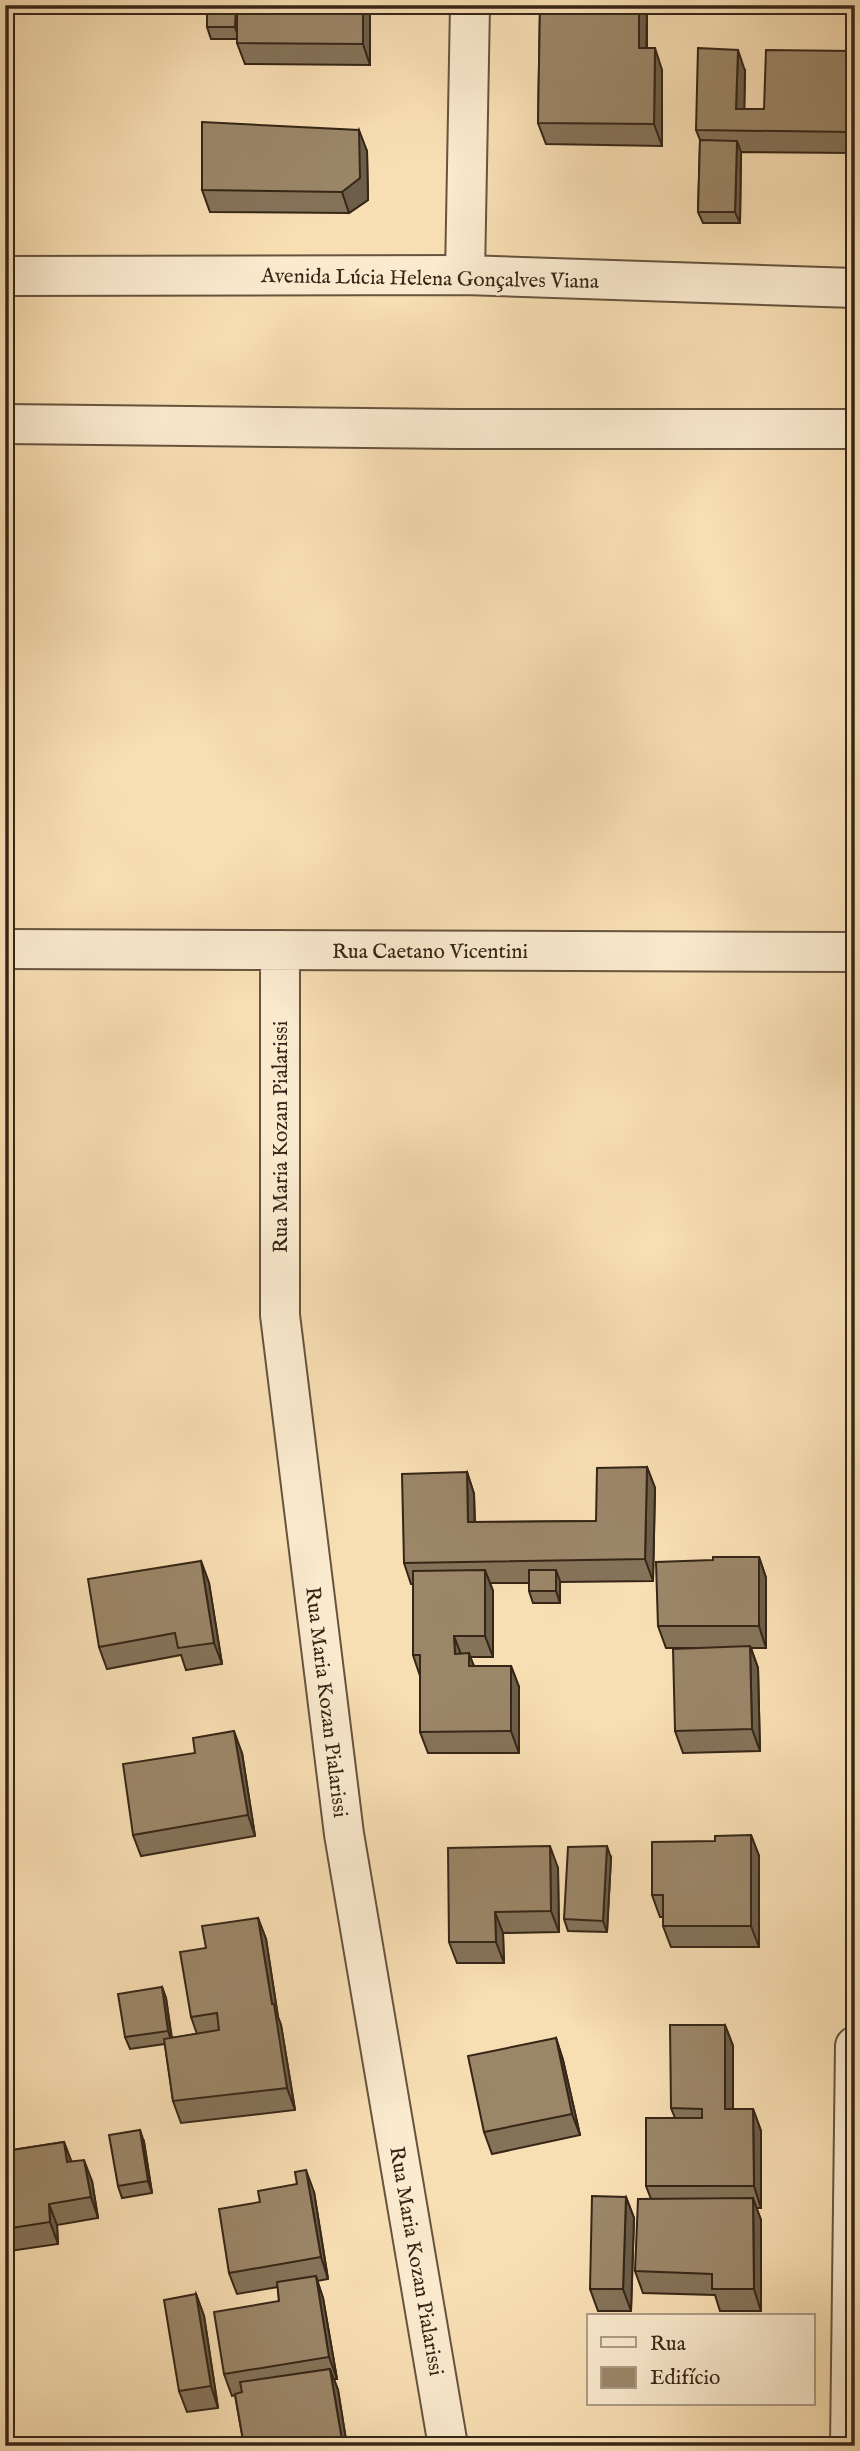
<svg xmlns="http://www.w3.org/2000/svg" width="860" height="2451" viewBox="0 0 860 2451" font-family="'IM FELL English',serif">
<rect width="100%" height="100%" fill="#f8deb3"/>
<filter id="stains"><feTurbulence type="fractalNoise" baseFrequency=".00286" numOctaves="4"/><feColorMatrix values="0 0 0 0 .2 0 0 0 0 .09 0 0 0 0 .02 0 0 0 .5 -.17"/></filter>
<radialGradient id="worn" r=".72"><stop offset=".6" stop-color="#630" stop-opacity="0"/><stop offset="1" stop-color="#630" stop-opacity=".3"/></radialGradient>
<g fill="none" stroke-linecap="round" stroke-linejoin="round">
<defs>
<path id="minor" d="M465,275l5,-270
M5,949l850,3
M280,950v365l64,519 104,612
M850,2446l5,-400"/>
<path id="tertiary" d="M5,276l460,-1 390,13
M5,424l452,5h398"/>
</defs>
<use href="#minor" stroke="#66543e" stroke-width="42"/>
<use href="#tertiary" stroke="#66543e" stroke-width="42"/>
<use href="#minor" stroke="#faeace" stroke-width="38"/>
<use href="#tertiary" stroke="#faeace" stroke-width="38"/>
</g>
<path fill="#857359" stroke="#362617" stroke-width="2" d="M370,5v60l-125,-1 -8,-21v-4h-26l-4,-12 33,-17 32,1z
M540,5h107v43l15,22v76l-116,-2 -8,-21z
M853,51l2,6v96l-114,-1 -1,71h-37l-5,-11 2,-72 -4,-10 49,-59 -1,38h20z
M367,151l1,49 -19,13 -139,-1 -8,-22z
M647,1467l8,21 -2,93 -93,1v21h-27l-4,-12v-8h-39l3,8v66h-23l4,9h37l8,21v66h-91l-8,-21v-56l-7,-21v-71h-2l-7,-21 63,-91 7,22 1,28 121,-1z
M759,1557l7,21v70h-15l7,20 2,83 -77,2 -8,-22 26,-83h-35l-8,-22 55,-66z
M201,1561l8,22 13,81 -36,6 -5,-15 -74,14 -8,-22z
M242,1753l13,83 -114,20 -8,-21z
M751,1835l8,21v91h-88l-8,-21v-9h-3l-8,-22 63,-54z
M611,1858l-4,74 -39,-1 -4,-12z
M558,1868l1,64 -56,1 1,30h-47l-8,-21z
M258,1918l8,21 12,78 3,8 14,85 -114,13 -8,-22 -8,-57 -35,5 -5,-12 37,-50 4,11 6,40 25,-4 -6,-17 15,-69z
M725,2025l8,21v63h20l8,22v77h-5l5,12v91h-41l-5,-16 -72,-2 -8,-22 16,-72 -5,-13 29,-68 -4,-10z
M556,2038l7,22 17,75 -88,19 -8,-22z
M64,2142l7,19 21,20 6,37 -41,7 1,19 -48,7 -5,-12v-88z
M144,2142l8,51 -30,5 -4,-12z
M297,2184l17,8 14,87 -11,2 6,17 14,81h-3l4,11 9,56h-103l-9,-51 -3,1 -8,-22 55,-73 -1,-14 -41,7 -8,-21 31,-71z
M626,2197l8,21 -3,93h-33l-8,-22z
M196,2294l8,22 14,92 -31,4 -8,-21z"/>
<path fill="#6c5e49" stroke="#362617" stroke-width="2" d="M236,5h4l-1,34 -4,-12z
M363,5h7v60l-7,-21z
M639,5h8l-1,65 -7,-22z
M655,48l7,22v76l-8,-22z
M738,50l7,21 -1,60 -8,-22z
M853,51l2,6v86l-4,-11z
M359,130l8,21 1,49 -19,13 -7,-21z
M737,141l4,11 -1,71 -5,-11z
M647,1467l8,21 -2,93 -8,-22z
M467,1472l7,22 1,50 -7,-22z
M759,1557l7,21v70l-7,-22z
M201,1561l8,22 13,81 -8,-21z
M485,1570l8,21v66l-8,-21z
M556,1570l4,11v22l-4,-12z
M454,1636l8,21 -7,-3z
M750,1646l8,22 2,83 -8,-22z
M469,1653l8,22 -8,-9z
M511,1666l8,21v66l-8,-22z
M234,1731l8,22 13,83 -7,-21z
M751,1835l8,21v91l-8,-21z
M550,1846l8,22 1,64 -8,-21z
M607,1846l4,12 -4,74 -4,-11z
M495,1912l8,21 1,30 -8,-21z
M258,1918l8,21 12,78 3,8 14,85 -8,-22 -15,-84z
M162,1987l4,11 6,44 -4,-11z
M725,2025l8,21v84l-8,-21z
M556,2038l7,22 17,75 -8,-21z
M753,2109l8,22v77l-7,-22z
M140,2130l4,12 8,51 -4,-12z
M64,2142l8,21 -5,-1z
M84,2160l8,21 6,37 -7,-21z
M306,2170l8,22 14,87 -7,-22z
M626,2197l8,21 -3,93 -8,-22z
M753,2198l8,22v91l-7,-22z
M49,2204l8,21 1,19 -8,-22z
M316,2276l7,22 14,81 -8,-22z
M196,2294l8,22 14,92 -7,-22z
M330,2369l8,21 9,56h-4z"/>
<path fill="#9b8668" stroke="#362617" stroke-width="2" d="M207,5h29l-1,22h-28z
M272,5h91v39l-126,-1v-33l35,1z
M540,5h99v43h16l-1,76 -116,-1z
M698,48l40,2 -2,59h28l2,-59 87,1 -2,81 -155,-2z
M202,122l157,8 1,48 -18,14 -140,-2z
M700,140l37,1 -2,71h-37z
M647,1467l-2,92 -241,4 -2,-89 65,-2 1,50 128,-1 1,-53z
M713,1557h46v69h-101l-2,-64 57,-2z
M201,1561l13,82 -36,5 -3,-15 -76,14 -11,-68z
M485,1570v66h-31l1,18 14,-1v13h42v65l-91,1v-77h-7v-84z
M529,1570h27v21h-27z
M750,1646l2,83 -77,2 -2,-82z
M234,1731l14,84 -115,20 -10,-71 72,-11 -2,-15z
M751,1835v91h-88v-31h-11v-53l63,-1v-5z
M550,1846l1,65 -56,1 1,30h-47l-1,-94z
M607,1846l-4,75 -39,-2 4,-72z
M258,1918l14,86h2l13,84 -114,13 -9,-62 55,-9 -2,-17 -26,4 -11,-65 26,-4 -4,-22z
M162,1987l6,44 -43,6 -7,-43z
M670,2025h55v84h28l1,77h-108v-68h56v-9l-31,-1z
M556,2038l16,76 -88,18 -16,-76z
M140,2130l8,51 -30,5 -9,-51z
M64,2142l3,20 17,-2 7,37 -42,7 1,18 -45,7v-78z
M306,2170l15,87 -92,16 -10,-64 41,-7 -2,-11 39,-7 -2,-12z
M592,2196l34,1 -3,92h-33z
M753,2198l1,91h-42v-15l-77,-3 3,-72z
M316,2276l13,81 -105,17 -10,-62 65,-11 -2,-19z
M196,2294l15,92 -32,5 -15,-91z
M330,2369l13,77h-24v-3l-20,3h-55l-9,-52 7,-2 -2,-10z"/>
<g text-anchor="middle" stroke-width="7" stroke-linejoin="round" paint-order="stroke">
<g font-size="21" fill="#362617" stroke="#faeace">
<text transform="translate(430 278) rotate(1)" y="7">Avenida Lúcia Helena Gonçalves Viana</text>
<text x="430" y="958">Rua Caetano Vicentini</text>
<text transform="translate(280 1137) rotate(-90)" y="7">Rua Maria Kozan Pialarissi</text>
<text transform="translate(327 1702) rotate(83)" y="7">Rua Maria Kozan Pialarissi</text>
<text transform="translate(417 2261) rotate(80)" y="7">Rua Maria Kozan Pialarissi</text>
</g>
</g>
<rect width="860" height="2451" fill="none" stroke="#f8deb3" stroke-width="28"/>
<rect x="7" y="7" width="846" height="2437" fill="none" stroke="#362617" stroke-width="3.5"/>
<rect x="14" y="14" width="832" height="2423" fill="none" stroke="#362617" stroke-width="2"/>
<rect x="587" y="2314" width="228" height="91" fill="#faeace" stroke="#ac9c85" stroke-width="2"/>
<rect x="601" y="2337" width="35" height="10" fill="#faeace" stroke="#ac9c85" stroke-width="2"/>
<text x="650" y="2350" font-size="21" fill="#362617">Rua</text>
<rect x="601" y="2367" width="35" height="21" fill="#9b8668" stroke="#ac9c85" stroke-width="2"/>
<text x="650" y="2384" font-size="21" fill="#362617">Edifício</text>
<rect width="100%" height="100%" filter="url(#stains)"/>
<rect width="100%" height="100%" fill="url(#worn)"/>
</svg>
